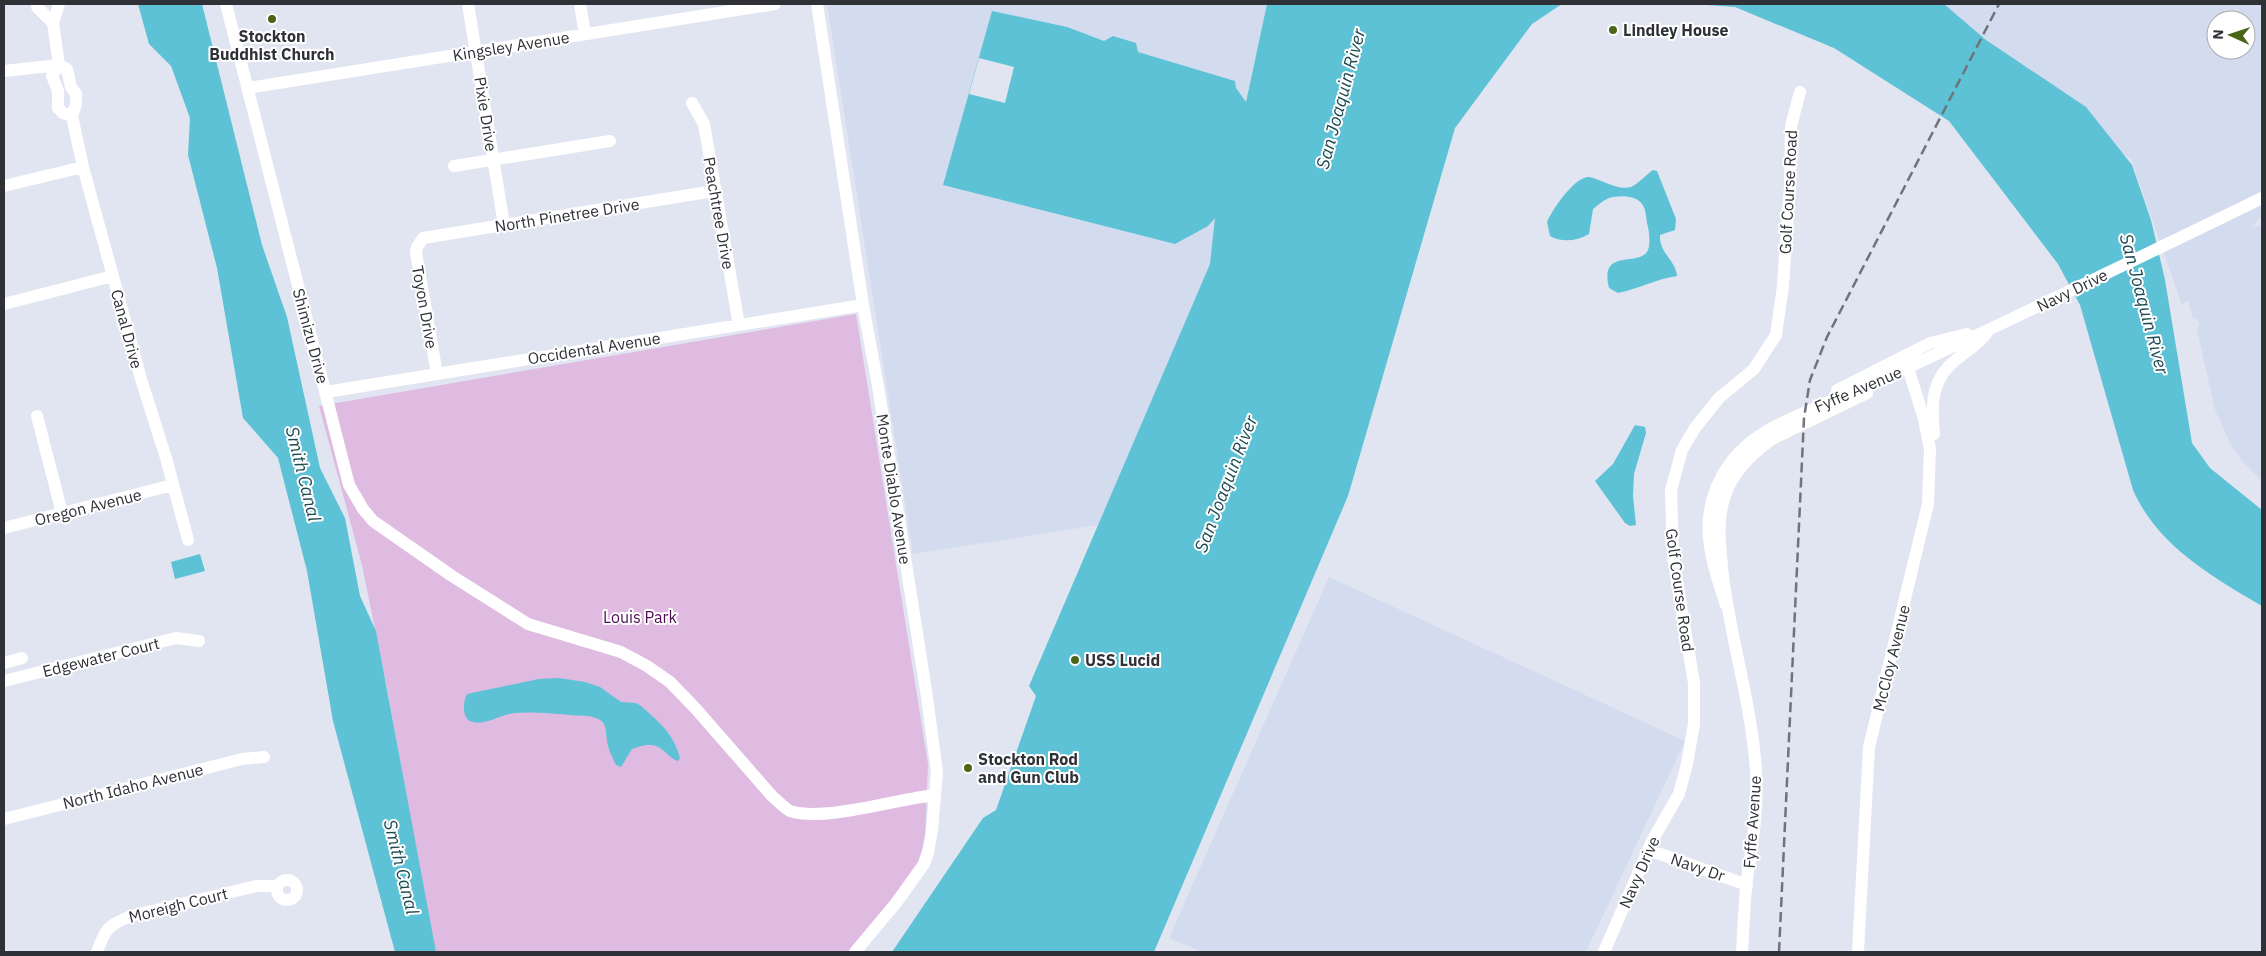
<svg xmlns="http://www.w3.org/2000/svg" width="2266" height="956" viewBox="0 0 2266 956" font-family="'IBM Plex Sans',sans-serif">
<rect width="100%" height="100%" fill="#e0e5f1"/>
<path fill="#d3dbee" fill-rule="evenodd" d="M827,4h440l-57,260 -112,261 -185,29z
M1901,4h361v212l-11,12 11,-3v256l-20,-20 -10,-14 -17,-37 -18,-80 3,-8 -8,-6 -4,-16 -6,5 -51,-146zM2216,20h30v30h-30z
M1329,577l356,164 -99,211h-384l-33,-14z"/>
<path fill="#dfbae1" d="M856,314l72,450 -3,75 -13,42 -58,71h-420l-46,-259 -26,-128 -43,-159z"/>
<path fill="#5dc2d5" d="M138,4h64l60,241 25,72 33,151 25,50 15,78 16,35 60,321h-41l-62,-231 -26,-150 -29,-113 -35,-40 -26,-150 -29,-113 2,-37 -19,-52 -22,-22z
M1267,4h295l-30,20 -77,104 -107,368 -194,456h-262l91,-134 13,-8 40,-114 -7,-10 181,-422 5,-46 -7,8 -33,18 -232,-59 49,-174 75,16 37,14 9,-5 23,7 2,9 97,29 1,7 10,14z
M1693,4h251l42,36 100,67 46,58 19,55 14,60 27,163 18,25 52,42v96c-51,-30 -104,-60 -129,-116l-53,-185 -22,-41 -109,-143 -115,-73 -99,-41z
M1653,170l4,1 19,48 -1,11 -15,5c-1,19 16,25 17,41 -21,3 -39,13 -59,17l-9,-5c-11,-44 37,-17 40,-42 1,-7 0,-16 -2,-23 -1,-6 -1,-14 -5,-19 -6,-9 -23,-9 -33,-6 -5,2 -11,7 -16,11l-4,25c-12,7 -27,9 -39,2l-3,-14c5,-12 28,-46 42,-45 13,2 27,14 42,10 7,-3 15,-12 22,-17z
M1635,425l10,2 1,6 -12,41 -1,22 3,29 -6,1 -5,-3 -30,-42 18,-17z
M200,554l5,17 -30,8 -4,-17z
M559,678l26,4 15,5 21,15 15,1 5,3c18,16 33,28 39,52l-2,3c-6,-2 -9,-6 -14,-10 -10,-9 -21,-6 -32,-2l-11,18 -5,-2c-3,-6 -6,-12 -8,-19 -4,-18 2,-26 -20,-30 -24,-1 -49,-5 -73,-3 -14,1 -31,14 -45,8 -8,-3 -7,-21 -3,-27l72,-15z"/>
<path fill="#e0e5f1" d="M979,58l35,9 -9,36 -36,-9z"/>
<g fill="none" stroke-linecap="round" stroke-linejoin="round">
<path stroke="#fff" stroke-width="12" d="M37,4v3l16,16
M59,4l-6,19 6,42 -7,11 6,15v17l5,5 9,3
M226,4l123,481 14,24 10,12 79,55 76,48 93,28 26,14 23,16 26,27 76,87c6,5 12,12 18,15 35,11 107,-12 145,-16
M468,4l36,221
M580,4l5,30
M817,4l46,301 15,81 49,311 10,75 -5,58 -4,23 -4,11 -28,39 -41,49
M59,65l8,4 4,18 5,7v10l-4,12 11,51 58,212 25,79 22,82
M4,71l55,-6
M248,88l527,-84
M692,103l12,21 35,201
M454,166l156,-25
M4,186l79,-19
M4,304l109,-28
M437,374l-21,-121 1,-6 6,-9 291,-47
M1837,390l93,-47 37,-9
M326,392l537,-87
M37,416l25,97
M1934,434c-2,-25 -4,-47 14,-67 11,-12 26,-18 38,-33
M4,528l169,-43
M1726,605c-17,-51 -31,-94 5,-143 21,-28 52,-40 84,-54 33,-15 67,-28 100,-44 117,-54 232,-110 347,-166
M4,663l18,-5
M4,681l172,-43 23,3
M4,819l238,-60 22,-2
M1649,850l98,35
M277 890a10 10 0 1 1 20 0a10 10 0 1 1-20 0Z
M97,952c8,-23 11,-27 34,-36l125,-30h21
M1604,952l49,-113 26,-45 8,-30 7,-40v-41l-21,-126 -2,-67 11,-40 13,-22 24,-30 35,-29 22,-34 7,-49 7,-100 1,-60 9,-34
M1742,952c2,-28 2,-58 7,-86 5,-33 9,-61 7,-94 -4,-69 -27,-136 -34,-205 -2,-26 -6,-48 4,-74 8,-23 27,-40 46,-54l95,-46
M1858,952l11,-205 59,-243 2,-55 -6,-30 -16,-51"/>
<path stroke="#70737b" stroke-width="2.5" stroke-dasharray="10 5" stroke-linecap="butt" d="M1779,952l25,-534 6,-38 17,-43 172,-333"/>
</g>
<g fill="#496517" stroke="#fff" stroke-width="2">
<circle cx="272" cy="19" r="5"/>
<circle cx="1613" cy="30" r="5"/>
<circle cx="1075" cy="660" r="5"/>
<circle cx="968" cy="768" r="5"/>
</g>
<g text-anchor="middle" stroke-width="4" stroke-linejoin="round" paint-order="stroke">
<g font-size="16" font-weight="bold" fill="#2f3136" stroke="#fff" text-anchor="start">
<text x="1623" y="36">Lindley House</text>
<text x="272" y="42" text-anchor="middle">Stockton<tspan x="272" dy="18">Buddhist Church</tspan></text>
<text x="1085" y="666">USS Lucid</text>
<text x="978" y="765">Stockton Rod<tspan x="978" dy="18">and Gun Club</tspan></text>
</g>
<g font-size="16" fill="#2f3136" stroke="#fff">
<text transform="translate(511 46) rotate(-9)" y="6">Kingsley Avenue</text>
<text transform="translate(486 114) rotate(81)" y="6">Pixie Drive</text>
<text transform="translate(1788 192) rotate(-87)" y="6">Golf Course Road</text>
<text transform="translate(719 213) rotate(80)" y="6">Peachtree Drive</text>
<text transform="translate(567 215) rotate(-9)" y="6">North Pinetree Drive</text>
<text transform="translate(2072 290) rotate(-26)" y="6">Navy Drive</text>
<text transform="translate(425 307) rotate(80)" y="6">Toyon Drive</text>
<text transform="translate(127 329) rotate(75)" y="6">Canal Drive</text>
<text transform="translate(311 336) rotate(75)" y="6">Shimizu Drive</text>
<text transform="translate(594 348) rotate(-9)" y="6">Occidental Avenue</text>
<text transform="translate(1858 389) rotate(-23)" y="6">Fyffe Avenue</text>
<text transform="translate(894 489) rotate(81)" y="6">Monte Diablo Avenue</text>
<text transform="translate(88 507) rotate(-14)" y="6">Oregon Avenue</text>
<text transform="translate(1680 590) rotate(82)" y="6">Golf Course Road</text>
<text transform="translate(101 657) rotate(-14)" y="6">Edgewater Court</text>
<text transform="translate(1891 658) rotate(-76)" y="6">McCloy Avenue</text>
<text transform="translate(133 786) rotate(-14)" y="6">North Idaho Avenue</text>
<text transform="translate(1752 822) rotate(-86)" y="6">Fyffe Avenue</text>
<text transform="translate(1698 867) rotate(19)" y="6">Navy Dr</text>
<text transform="translate(1639 872) rotate(-66)" y="6">Navy Drive</text>
<text transform="translate(178 905) rotate(-14)" y="6">Moreigh Court</text>
</g>
<g font-size="16" fill="#4e0e53" stroke="#fff">
<text x="640" y="623">Louis Park</text>
</g>
<g font-size="18" font-style="italic" fill="#1d4a52" stroke="#fff">
<text transform="translate(1341 99) rotate(-75)" y="6">San Joaquin River</text>
<text transform="translate(2144 304) rotate(75)" y="6">San Joaquin River</text>
<text transform="translate(303 474) rotate(76)" y="6">Smith Canal</text>
<text transform="translate(1226 484) rotate(-69)" y="6">San Joaquin River</text>
<text transform="translate(401 867) rotate(76)" y="6">Smith Canal</text>
</g>
</g>
<rect width="2266" height="956" fill="none" stroke="#2f3136" stroke-width="10"/>
<g transform="translate(2231 35) rotate(273)"><circle r="24" fill="#ffffff" stroke="#acadaf"/>
<path d="M0-4L9 19L0 12L-9 19Z" fill="#496517"/>
<text y="-8" font-size="14" font-weight="bold" text-anchor="middle" fill="#2f3136">N</text>
</g>
</svg>
